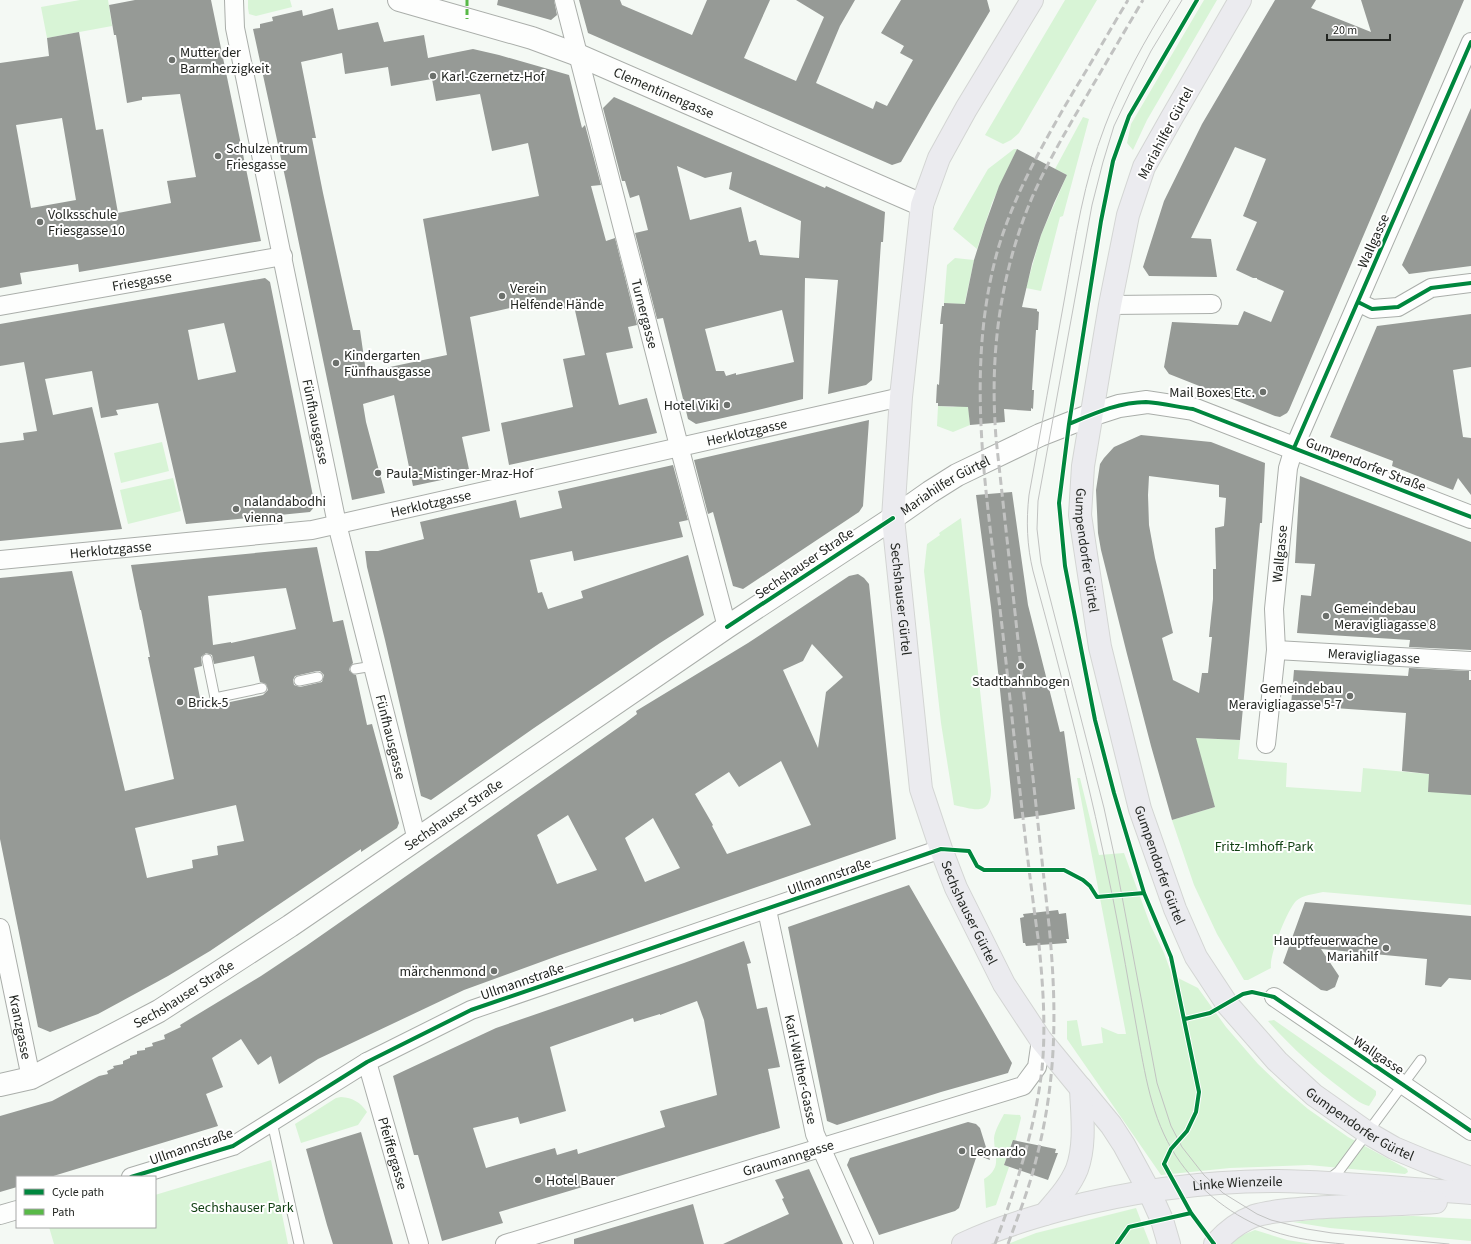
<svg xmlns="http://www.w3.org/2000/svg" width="1471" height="1244" viewBox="0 0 1471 1244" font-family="'Source Sans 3',sans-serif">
<rect width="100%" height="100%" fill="#f4f9f4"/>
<path fill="#d8f4d6" d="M80,0h28l4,26 -65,12 -6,-31z
M248,0h42l2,7 -36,9 -7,-2 -1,-6z
M1065,0h32l-78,133 -8,7 -8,4 -18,-9z
M1204,0h13l-70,120 -14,30 -6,-7 4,-19z
M1083,117l6,2 -26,97 -3,1 -19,74 -15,-3 15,-53 26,-60 -12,-6z
M1014,149h3l-25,54 -15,46 -24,-20 35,-60z
M955,258l19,2 -10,47 -4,-3 -16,-1 3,-38z
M968,404l2,21 -17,7 -16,-6 1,-20 15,1z
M162,442l7,29 -48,12 -7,-30z
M173,478l8,33 -53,13 -8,-34z
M961,518l30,272c0,27 -18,19 -37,15l-13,-82 -17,-152 3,-27 13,-9 -1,-2z
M1195,738l45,2 -2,19 49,4 -1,24 75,5 2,-24 66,6 42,21v110l-148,-13c-9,2 -20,3 -27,9 -9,9 -27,55 -25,67l-23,12h-4l-27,-46 -23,-49 -22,-65 43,-13z
M1077,778h3l19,77 25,-2 26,71 14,29 8,22 26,13 28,39 32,37 24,23 26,22 40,28 59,32 1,3 -3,2 -96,-9 -79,3 -69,7 -94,-136v-18l10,-1 5,26 21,-3 -2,-16 17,7h8z
M1274,1020l102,71v4l-7,11c-9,-2 -18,-10 -26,-16 -28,-21 -52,-43 -75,-69z
M341,1097c12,1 19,5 26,15l-9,13 -57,18 -6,-19 41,-26z
M1004,1114l16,1 1,3 -6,24h-3l-8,23 5,2 -13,38 -10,3 -2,-29c19,-12 10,-23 10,-41 1,-8 6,-16 10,-24z
M271,1160l17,84h-234l-5,-17h106v-32z
M1136,1208l14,36h-142l28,-11z
M1413,1216l58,3v22l-141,-13 -37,-6 48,-5z
M1255,1230l32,10 25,4h-81l9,-8z"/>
<path fill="#969a96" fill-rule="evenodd" d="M135,0h76l50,241 -182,31 -1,-8 -58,9 2,11 -22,4v-225l49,-7 -2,-18 32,-6 17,98 7,-1 15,84 53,-10 -4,-22 29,-4 -16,-83 -38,3v3l-15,3 -11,-68h-2l-5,-30zM62,118l14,82 -45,8 -15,-83z
M498,0h56l3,15 -6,5 -54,-15z
M579,0h41l2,5 70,30 15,-35h63l-26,58 52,23 28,-64 -28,-17h59l-15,26 -24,57 57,26 3,-8 11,5 26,-46 -13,-7 4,-7 -23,-13 20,-33h86l3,11 -58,97 -31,54 -9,3 -304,-132z
M1275,0h41l-5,8 60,24 -10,-32h103l-175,410 -2,3 -7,4 -5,-1 -106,-42 -5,-7 8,-45 66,3 6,-14 27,11 13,-31 -27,-12v-1h-4l-17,-8 21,-48 -14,-6 23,-57 -31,-12 -44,91 20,1 6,38 -68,-1 -6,-9 21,-66 38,-77z
M333,8l5,22 40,-8 6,20 40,-7 4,23 45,-9 26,6 70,20 13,53 3,-3 16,60 -10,1 15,55 9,-3 22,87 -9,2 5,21 -27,5 13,52 28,-7 10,35 -148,32 -8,-42 72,-16 -10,-48 22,-4 -11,-49 -21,5 -2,-12 -81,18 20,114 -28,6 8,37 -57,12 -19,-91 -31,9 3,18 19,71 -33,7 -62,-300 -37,-171 7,-1v-4l13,-3 -1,-4 30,-7 1,6zM342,53l3,21 43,-7 3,19 41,-7 4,22 44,-7 12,57 36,-8 11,53 -116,23 24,136 -81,17 -6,-42h-7l-30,-137 -11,-55h4l-15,-76z
M614,97l211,91 1,-2 59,26 -2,30h-2l-9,138 -6,5 -38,9 10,-114 -33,-2 -2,121 -58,14 -49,11 -8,-5 -25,-101 -6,1 -22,-86 13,-3 -9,-35 -9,3 -5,-17h-3l-19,-73zM677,166l28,12 27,-6 -3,17 72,32 -2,37 -39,-3 -4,-15 -7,2 -8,-35 -51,13zM782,310l12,52 -58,13v-2l-10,3 -2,-5h-8l-11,-42z
M1471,108v158l-62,8 -7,-9z
M1017,149l50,26 -13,28 -13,32 -9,29 -10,43 15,2v2l2,1 -1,18h-2l-4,60h2l-1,19 -2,-1v3l-27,-2 1,13 -35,3 -2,-18 -30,-1v-3h-2l1,-19 2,1 4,-61h-3l2,-18h2v-3l21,1 9,-44 11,-35 14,-39z
M265,278l5,4 45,224 -5,6 -124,12 -28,-121 -42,7 2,5 -17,3 -9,-47 -47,8 8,36 39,-8 30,122 -122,12v-98l24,-3 -1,-7 14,-2 -13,-69 -24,4v-42zM224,323l12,49 -38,8 -10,-50z
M1471,314v53l-18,3 10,67 8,1v57l-13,-17 -5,12 -61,-24 1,-5 -63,-24 47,-111z
M869,420l-6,86 -4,6 -116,77 -10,-3 -20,-74 -5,2 -14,-54z
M1141,435l70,7 54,21 -3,60h-2l-20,217 -44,-2 19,69 -43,13 -21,-74 -24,-92 -26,-104 -3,-17 -2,-43 4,-26 4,-6 10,-11zM1149,476l70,9v12l7,1 -2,28 -9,2 1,41h-3v30l-4,38h3l-4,36h-6l-3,20 -26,-13 -11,-42 11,-5 -18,-75 -6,-33 -1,-30z
M673,465l15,55 -9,2 4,15 -109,24 -2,-10 -42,9 8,33 4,-1 6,17 35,-11 -2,-7 107,-36 16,60 -44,28 -126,85 -103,72 -10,-4 -36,-156 -18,-73 -2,-16h13l46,-12 -4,-17 96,-22 4,18 42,-10 -4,-17z
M1300,476l171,66v108l-62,-3 1,-7 -113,-7 4,-38 10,1 4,-32 -20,-1z
M1012,492l16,113 32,127 4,-1 11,78 -31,6 -30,4 -23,-212 -15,-112z
M317,547l16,75 10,-2 10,43 -3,4 -1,3 4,4 3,1 11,50 5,-1 27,99 -2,5 -36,24v-3l-151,102 -42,25 -70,38 -48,18 -12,-5 -38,-188v-261l72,-7 53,220 49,-12 -26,-122h2l-9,-47h-1l-9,-45zM286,588l10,41 -65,14v-1l-18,3 -5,-49zM206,653l6,2 2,9 40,-8 6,26 6,2 2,6 -5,5 -61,13 -8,-40 8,-2 -1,-9zM317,671h3l4,4 -2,7 -22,5 -6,-2 -1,-5 2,-4zM236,805l8,36 -27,5 1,9 -26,5 1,8 -46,10 -12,-50z
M858,574l6,4 5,6 27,255 -336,116 -96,35 -146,69 -39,25 -8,-28 -13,9 -17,-26 -29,19 11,29 -17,7 12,32 -168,51h-33v10l-17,5v-76l52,-15 47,-25 9,-2 -1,-3 7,-3 -1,-2 10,-2v-3l7,-3v-2l7,-2v-3l8,-1v-2l8,-2 -1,-3 13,-4 -1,-4 17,-8 -1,-2 81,-49 45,-30 319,-223 12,-9 -1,-3 112,-68 101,-67zM812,644l31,33 -17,15 -8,56 -35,-78 20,-9zM781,761l30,64 -84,29 -15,-28 1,-1 -18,-31 34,-22 10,15zM568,815l29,55 -40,14 -20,-49zM653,818l27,50 -35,14 -20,-44z
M1409,668l60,3v9h2v115l-43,-3 1,-18 -27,-3 4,-58 -115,-8 3,-35 114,6z
M909,885l103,178 -4,10 -67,19 -104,33 -10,-4 -39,-194z
M1305,902l166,14v64l-22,-2 -8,9 -16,-2 2,-26 -106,-10 18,27 -4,11 -8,4 -6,-1 -38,-27z
M1058,910l1,4 7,-1 3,26h-3l1,4 -41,3 -1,-3h-2l-3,-25 4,-1 -1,-3z
M744,941l7,22 -4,1 10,45 10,-2 13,60 -12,2 12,59 -281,84 4,11 -61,18 -24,-86h-4l-21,-79 103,-48 188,-65zM697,1001l7,19 13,75 -57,16 5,16 -87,27 -1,-5 -20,6 -2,-7 -69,20 -13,-40 45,-11 2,7 46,-13 -16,-64 83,-29 1,4 26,-8v1z
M968,1122l8,2 4,4 10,32 -13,-5 -18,53 -4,3 -76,24 -32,-70 3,-7z
M361,1132l32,112h-60l-6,-19 -21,-76z
M1013,1140l43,9 -1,4h3l-10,27 -44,-15z
M809,1169l34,75h-120l66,-30 -7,-15 2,-1 -9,-18z
M693,1204l11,40h-130v-5z"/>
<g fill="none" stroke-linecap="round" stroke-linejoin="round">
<defs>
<path id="service" d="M207,659l8,39 47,-10
M355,669l18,-3
M299,681l19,-4
M272,1122l27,122
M1329,1179l10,-8 82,-111"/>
<g id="minor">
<path id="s1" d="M234,0l1,28 102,496 80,316"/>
<path id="s2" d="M564,0l115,446 48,181"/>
<path d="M1358,302l14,7 26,-2 33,-19 40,-5"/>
<path d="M1110,305l102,-1"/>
<path id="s3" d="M0,306l283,-50"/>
<path id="s4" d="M0,560l312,-30 589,-133"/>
<path id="s5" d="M1276,650l195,11"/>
<path id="s6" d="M1266,744l10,-94 -2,-41 14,-141 6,-20 177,-406"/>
<path id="s7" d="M767,910l48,224 49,110"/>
<path id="s8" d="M0,928l31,150"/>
<path d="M1274,997l197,134"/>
<path id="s9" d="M367,1062l52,182"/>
<path d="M131,1177l102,-31 134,-84 104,-52 470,-161"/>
<path d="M0,1215l17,-5"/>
<path id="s10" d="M505,1244l518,-158 14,-19 4,-27"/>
</g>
<g id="tertiary">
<path id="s11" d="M399,0l133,38 46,17 344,150"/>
<path id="s12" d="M0,1085l31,-7 128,-67 131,-85 437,-299 166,-109 37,-26 27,-17 83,-40 51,-20 28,-9 28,-4 46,7 278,108"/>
</g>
<g id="primary">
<path id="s13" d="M1032,0l-66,109 -27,49 -17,47 -21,192 -8,121 28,271 20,60 15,39 48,96 37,56 70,85 13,20 25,46 13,29 7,24"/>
<path id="s14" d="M1240,0l-69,119 -27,48 -16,48 -18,90 -27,161 -3,49 20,132 40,162 35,100 21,48 31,47 50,57 37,34 54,38 26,15 31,13 46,17"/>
<path d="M1045,1214c12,-14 25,-28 32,-45 9,-25 5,-55 4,-81"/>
<path id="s15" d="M963,1244c31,-15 64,-25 97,-34 71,-19 145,-29 218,-29 64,1 129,8 193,12"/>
<path d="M1215,1244c11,-12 23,-22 39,-28 19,-6 38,-6 57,-8 42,-3 83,-3 125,-6"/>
</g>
</defs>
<use href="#service" stroke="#aaaeaa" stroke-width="11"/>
<use href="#minor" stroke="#aaaeaa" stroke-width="20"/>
<use href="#tertiary" stroke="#aaaeaa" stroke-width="24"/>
<use href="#primary" stroke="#d3d5d3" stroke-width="24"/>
<use href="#service" stroke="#fdfefd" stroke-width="9"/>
<use href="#minor" stroke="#fdfefd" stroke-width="18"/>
<use href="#tertiary" stroke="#fdfefd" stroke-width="22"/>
<use href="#primary" stroke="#ebebef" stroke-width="22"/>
<path stroke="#c1c2c1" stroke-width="1" d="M1170,0c-25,40 -48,81 -65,126 -21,54 -30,113 -40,170 -12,66 -24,133 -36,199 -3,26 -2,51 4,76 30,109 58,218 80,328 9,44 16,87 24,131 8,43 14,88 39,126 22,34 58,62 96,75 23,8 48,11 72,13
M1182,0l-31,51 -18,35 -19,40 -11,36 -11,43 -54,296 -1,28 4,34 63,245 11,51 42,224 14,43 11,21 22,28 19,18 34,21 14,6 36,9 25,4 117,11"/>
<path stroke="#c1c2c1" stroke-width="3" stroke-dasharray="8 4" stroke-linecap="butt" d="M995,1244c21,-57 40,-115 47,-175 4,-41 1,-84 -3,-124 -15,-106 -25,-213 -37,-319 -14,-125 -39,-253 -4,-377 17,-57 47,-109 77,-160 18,-29 35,-59 53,-89
M1008,1244c10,-28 21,-55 28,-84 21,-81 21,-152 13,-235l-53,-487c-6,-77 2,-150 29,-223 15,-40 37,-77 58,-113 20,-34 40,-68 60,-102"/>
<path stroke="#58b947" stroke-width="3" stroke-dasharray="6 3" stroke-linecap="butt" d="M467,0v19"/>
<defs>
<path id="cycleway" d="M1358,302l14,7 26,-2 33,-19 40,-5
M1069,424c24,-10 50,-22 77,-22 15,1 32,5 47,7l278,108
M1294,448l177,-406
M727,627l166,-109
M1185,1019l25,-6 33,-19 9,-2 22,5 197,134
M1164,1164l7,-15 16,-18 9,-19 3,-20 -28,-135 -27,-64 -30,-100 -19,-73 -30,-154 -6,-63 10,-79 32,-203 12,-60 16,-45 68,-116
M1164,1164l27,49 23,31
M131,1177l102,-31 134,-84 104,-52 470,-161 28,2 8,15 7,4h80l19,10 7,6 7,11 47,-4
M1117,1244l12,-17 62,-14"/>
</defs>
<use href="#cycleway" stroke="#fff" stroke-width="6"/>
<use href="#cycleway" stroke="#00873e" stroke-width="4"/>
</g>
<g fill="#6c706c" stroke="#fff" stroke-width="1.5">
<circle cx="172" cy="60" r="4"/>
<circle cx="433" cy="76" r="4"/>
<circle cx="218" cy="156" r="4"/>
<circle cx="40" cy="222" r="4"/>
<circle cx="502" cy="296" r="4"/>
<circle cx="336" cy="363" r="4"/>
<circle cx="1263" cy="392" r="4"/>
<circle cx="727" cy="405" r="4"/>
<circle cx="378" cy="473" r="4"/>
<circle cx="236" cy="509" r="4"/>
<circle cx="1326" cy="616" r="4"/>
<circle cx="1021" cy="666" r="4"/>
<circle cx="1350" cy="696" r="4"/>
<circle cx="180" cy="702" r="4"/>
<circle cx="1386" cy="948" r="4"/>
<circle cx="494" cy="971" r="4"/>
<circle cx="962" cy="1151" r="4"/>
<circle cx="538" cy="1180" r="4"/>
</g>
<g text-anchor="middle" stroke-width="4" stroke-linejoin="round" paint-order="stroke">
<g font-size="14" fill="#232622" stroke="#fff" text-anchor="start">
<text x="180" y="57">Mutter der<tspan x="180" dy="16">Barmherzigkeit</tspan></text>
<text x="441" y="81">Karl-Czernetz-Hof</text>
<text x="226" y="153">Schulzentrum<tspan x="226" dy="16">Friesgasse</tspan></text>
<text x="48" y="219">Volksschule<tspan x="48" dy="16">Friesgasse 10</tspan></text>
<text x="510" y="293">Verein<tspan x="510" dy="16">Helfende Hände</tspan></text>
<text x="344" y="360">Kindergarten<tspan x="344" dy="16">Fünfhausgasse</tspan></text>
<text x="1255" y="397" text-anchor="end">Mail Boxes Etc.</text>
<text x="719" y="410" text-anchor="end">Hotel Viki</text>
<text x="386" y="478">Paula-Mistinger-Mraz-Hof</text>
<text x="244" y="506">nalandabodhi<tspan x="244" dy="16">vienna</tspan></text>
<text x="1334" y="613">Gemeindebau<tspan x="1334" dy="16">Meravigliagasse 8</tspan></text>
<text x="1021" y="686" text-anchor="middle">Stadtbahnbogen</text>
<text x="1342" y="693" text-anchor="end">Gemeindebau<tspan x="1342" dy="16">Meravigliagasse 5-7</tspan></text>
<text x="188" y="707">Brick-5</text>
<text x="1378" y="945" text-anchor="end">Hauptfeuerwache<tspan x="1378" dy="16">Mariahilf</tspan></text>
<text x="486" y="976" text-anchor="end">märchenmond</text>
<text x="970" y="1156">Leonardo</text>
<text x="546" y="1185">Hotel Bauer</text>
</g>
<g font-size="14" fill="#232622" stroke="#fff">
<text dy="5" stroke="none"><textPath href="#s11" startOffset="281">Clementinengasse</textPath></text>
<text transform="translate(1165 133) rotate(-62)" y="5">Mariahilfer Gürtel</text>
<text transform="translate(1373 241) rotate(-66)" y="5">Wallgasse</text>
<text dy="5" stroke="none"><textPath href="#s3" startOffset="144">Friesgasse</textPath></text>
<text dy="5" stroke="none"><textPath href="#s2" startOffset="324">Turnergasse</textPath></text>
<text dy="5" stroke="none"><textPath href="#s1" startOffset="430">Fünfhausgasse</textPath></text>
<text dy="5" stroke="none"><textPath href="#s4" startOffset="759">Herklotzgasse</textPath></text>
<text transform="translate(1366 464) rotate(21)" y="5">Gumpendorfer Straße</text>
<text dy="5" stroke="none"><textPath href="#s12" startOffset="1122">Mariahilfer Gürtel</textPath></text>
<text dy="5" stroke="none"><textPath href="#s4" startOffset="435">Herklotzgasse</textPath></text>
<text dy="5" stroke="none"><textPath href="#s4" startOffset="111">Herklotzgasse</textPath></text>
<text dy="5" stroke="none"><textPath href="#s14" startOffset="583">Gumpendorfer Gürtel</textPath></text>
<text dy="5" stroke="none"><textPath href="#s6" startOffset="191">Wallgasse</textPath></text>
<text transform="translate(804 563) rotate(-34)" y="5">Sechshauser Straße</text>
<text dy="5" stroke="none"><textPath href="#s13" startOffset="629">Sechshauser Gürtel</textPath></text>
<text dy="5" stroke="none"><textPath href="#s5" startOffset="98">Meravigliagasse</textPath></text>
<text dy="5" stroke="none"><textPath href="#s1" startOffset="754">Fünfhausgasse</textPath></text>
<text dy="5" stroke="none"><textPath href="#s12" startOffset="530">Sechshauser Straße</textPath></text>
<text dy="5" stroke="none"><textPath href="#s14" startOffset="907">Gumpendorfer Gürtel</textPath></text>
<text transform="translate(829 876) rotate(-19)" y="5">Ullmannstraße</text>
<text dy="5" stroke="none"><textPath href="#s13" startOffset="953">Sechshauser Gürtel</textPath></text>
<text transform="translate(522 981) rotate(-19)" y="5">Ullmannstraße</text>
<text dy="5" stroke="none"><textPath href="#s12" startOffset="206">Sechshauser Straße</textPath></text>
<text dy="5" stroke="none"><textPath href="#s8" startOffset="101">Kranzgasse</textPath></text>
<text transform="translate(1379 1055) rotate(34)" y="5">Wallgasse</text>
<text dy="5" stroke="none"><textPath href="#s7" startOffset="163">Karl-Walther-Gasse</textPath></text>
<text dy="5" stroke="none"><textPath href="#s14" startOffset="1243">Gumpendorfer Gürtel</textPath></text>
<text transform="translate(191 1146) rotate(-19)" y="5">Ullmannstraße</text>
<text dy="5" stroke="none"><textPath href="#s9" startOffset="95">Pfeiffergasse</textPath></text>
<text dy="5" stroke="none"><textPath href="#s10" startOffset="296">Graumanngasse</textPath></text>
<text dy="5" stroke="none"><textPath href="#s15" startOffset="283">Linke Wienzeile</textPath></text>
</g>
<g font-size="14" fill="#0e3d10" stroke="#fff">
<text x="1264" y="851">Fritz-Imhoff-Park</text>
<text x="242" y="1212">Sechshauser Park</text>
</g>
</g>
<rect x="16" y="1176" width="140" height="52" fill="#ffffff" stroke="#a7a8a7"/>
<rect x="24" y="1189" width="20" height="6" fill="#00873e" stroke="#a7a8a7"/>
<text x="52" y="1196" font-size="12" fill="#232622">Cycle path</text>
<rect x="24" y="1209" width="20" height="6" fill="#58b947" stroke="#a7a8a7"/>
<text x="52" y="1216" font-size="12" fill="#232622">Path</text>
<path d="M1327 34v6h63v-6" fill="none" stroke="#232622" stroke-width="2"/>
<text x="1333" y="34" font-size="12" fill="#232622" stroke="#ffffff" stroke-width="3" paint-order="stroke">20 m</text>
</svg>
